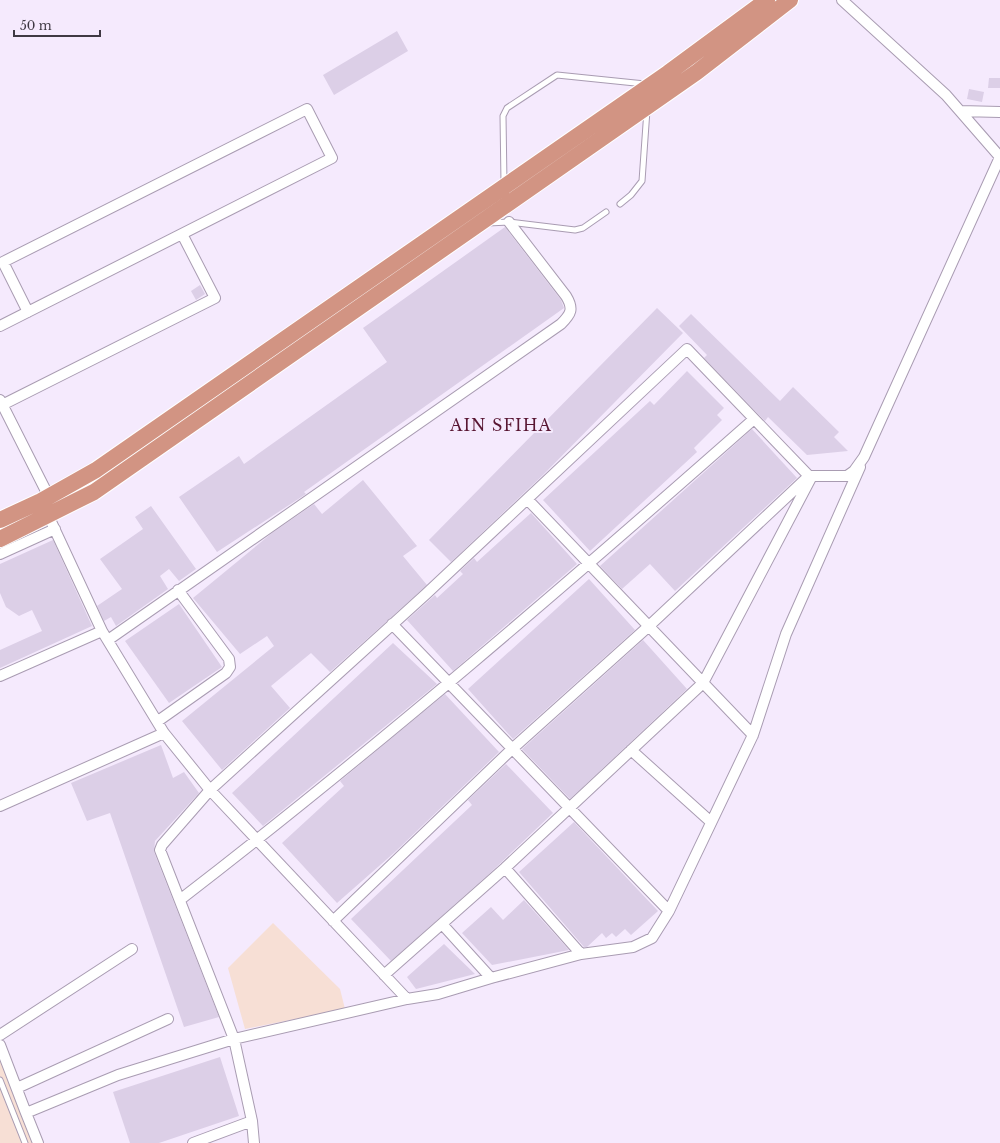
<svg xmlns="http://www.w3.org/2000/svg" width="1000" height="1143" viewBox="0 0 1000 1143" font-family="'Libre Baskerville',serif">
<rect width="100%" height="100%" fill="#f5eafd"/>
<path fill="#f7dfd5" d="M273,923l67,66 5,20 -100,20 -17,-61z
M0,1057l33,86h-33z"/>
<path fill="#dccfe7" d="M397,31l11,20 -74,44 -11,-20z
M989,78h11v10h-12z
M969,89l15,3 -2,10 -15,-3z
M505,227l56,73 3,8 -260,184 2,2 -89,58 -38,-55 60,-41 5,8 143,-102 -24,-34z
M200,285l5,9 -9,6 -5,-9z
M657,308l26,25 -140,142 -92,87 -22,-22z
M691,314l89,87 13,-14 46,45 -5,5 14,14 -41,4 -39,-38 -3,4 -61,-63 3,-3 -28,-29z
M687,371l37,37 -7,7 5,5 -28,28 3,4 -107,99 -47,-51 107,-99 4,4z
M752,429l45,49 -122,113 -25,-27 -28,25 -22,-23z
M363,480l54,66 -14,10 24,29 -97,87 -19,-19 -40,33 19,22 -68,62 -40,-49 92,-75 -7,-10 -27,18 -47,-56 79,-65 42,-29 8,10z
M151,506l45,63 -17,12 -10,-12 -9,7 8,13 -52,37 -5,-9 -7,4 -7,-15 25,-17 -22,-30 43,-30 -8,-12z
M531,513l46,51 -124,107 -46,-51 28,-25 2,3 26,-24 -3,-3 14,-13 3,4z
M53,540l39,86 -92,42v-18l42,-19 -10,-21 -13,6 -13,-9 -6,-14v-29z
M589,579l46,51 -122,109 -45,-50z
M179,604l43,63 -53,36 -44,-62z
M643,640l44,49 -117,110 -48,-50z
M393,643l44,41 -174,142 -31,-33z
M445,694l54,58 -104,100 -58,51 -55,-60 62,-57 -4,-5z
M161,745l12,33 11,-6 15,21 -44,48 -1,11 65,165 -35,10 -74,-214 -23,8 -16,-38z
M506,764l47,49 -63,60 -99,88 -40,-42 121,-114 -4,-5z
M574,822l84,89 -27,24 -6,-6 -9,8 -4,-4 -6,5 -4,-5 -15,14h-3l-65,-75z
M524,900l45,50 -77,15 -30,-32 29,-26 12,13z
M444,944l31,30 -59,15 -9,-12z
M220,1057l19,59 -80,27h-29l-17,-51z"/>
<g fill="none" stroke-linecap="round" stroke-linejoin="round">
<defs>
<path id="service" d="M504,183l-1,-67 4,-8 50,-33 88,9
M620,204l11,-9 11,-14 5,-71
M488,223l21,-1 66,8 8,-2 23,-16
M0,1080l25,63"/>
<path id="minor" d="M842,0l104,95 54,62
M960,111l40,1
M0,326l332,-168 -25,-49 -304,153 25,50
M0,400l49,97
M2,405l213,-107 -33,-64
M528,500l225,235
M48,515l54,116 62,102 46,57 197,209
M0,554l55,-25
M392,624l277,287
M108,640l453,-316c10,-10 13,-15 5,-28l-57,-74
M0,676l102,-45
M158,721l68,-48 4,-6 -1,-8 -51,-69
M631,750l80,72
M0,806l164,-73
M505,868l76,86
M181,899c197,-152 386,-315 573,-480
M333,921l179,-172 137,-123 160,-150
M442,924l49,54
M384,975l121,-107 198,-185 109,-207
M0,1035l132,-86
M0,1045l26,68
M17,1088l151,-69
M38,1143l-12,-30 92,-38 116,-36 173,-40 31,-5 53,-16 90,-24 52,-7 19,-9 17,-27 84,-176 33,-101 74,-167
M193,1143l59,-22
M254,1143l-2,-22 -18,-82 -74,-189 2,-5 48,-55 216,-196 261,-245 122,127h38l7,-5 10,-14 136,-300"/>
<path id="trunk" d="M0,520l41,-19 55,-31 572,-397 99,-73
M0,539l94,-47 603,-420 93,-72"/>
</defs>
<use href="#service" stroke="#a99cb2" stroke-width="7"/>
<use href="#minor" stroke="#a99cb2" stroke-width="12"/>
<use href="#trunk" stroke="#fff" stroke-width="18"/>
<use href="#service" stroke="#fff" stroke-width="5"/>
<use href="#minor" stroke="#fff" stroke-width="10"/>
<use href="#trunk" stroke="#d29483" stroke-width="16"/>
</g>
<g text-anchor="middle" stroke-width="4" stroke-linejoin="round" paint-order="stroke">
<g font-size="16" letter-spacing="1" fill="#581632" stroke="#f5eafd">
<text x="501" y="431">AIN SFIHA</text>
</g>
</g>
<path d="M14 30v6h86v-6" fill="none" stroke="#3f3943" stroke-width="2"/>
<text x="20" y="30" font-size="12" fill="#3f3943" stroke="#f5eafd" stroke-width="3" paint-order="stroke">50 m</text>
</svg>
